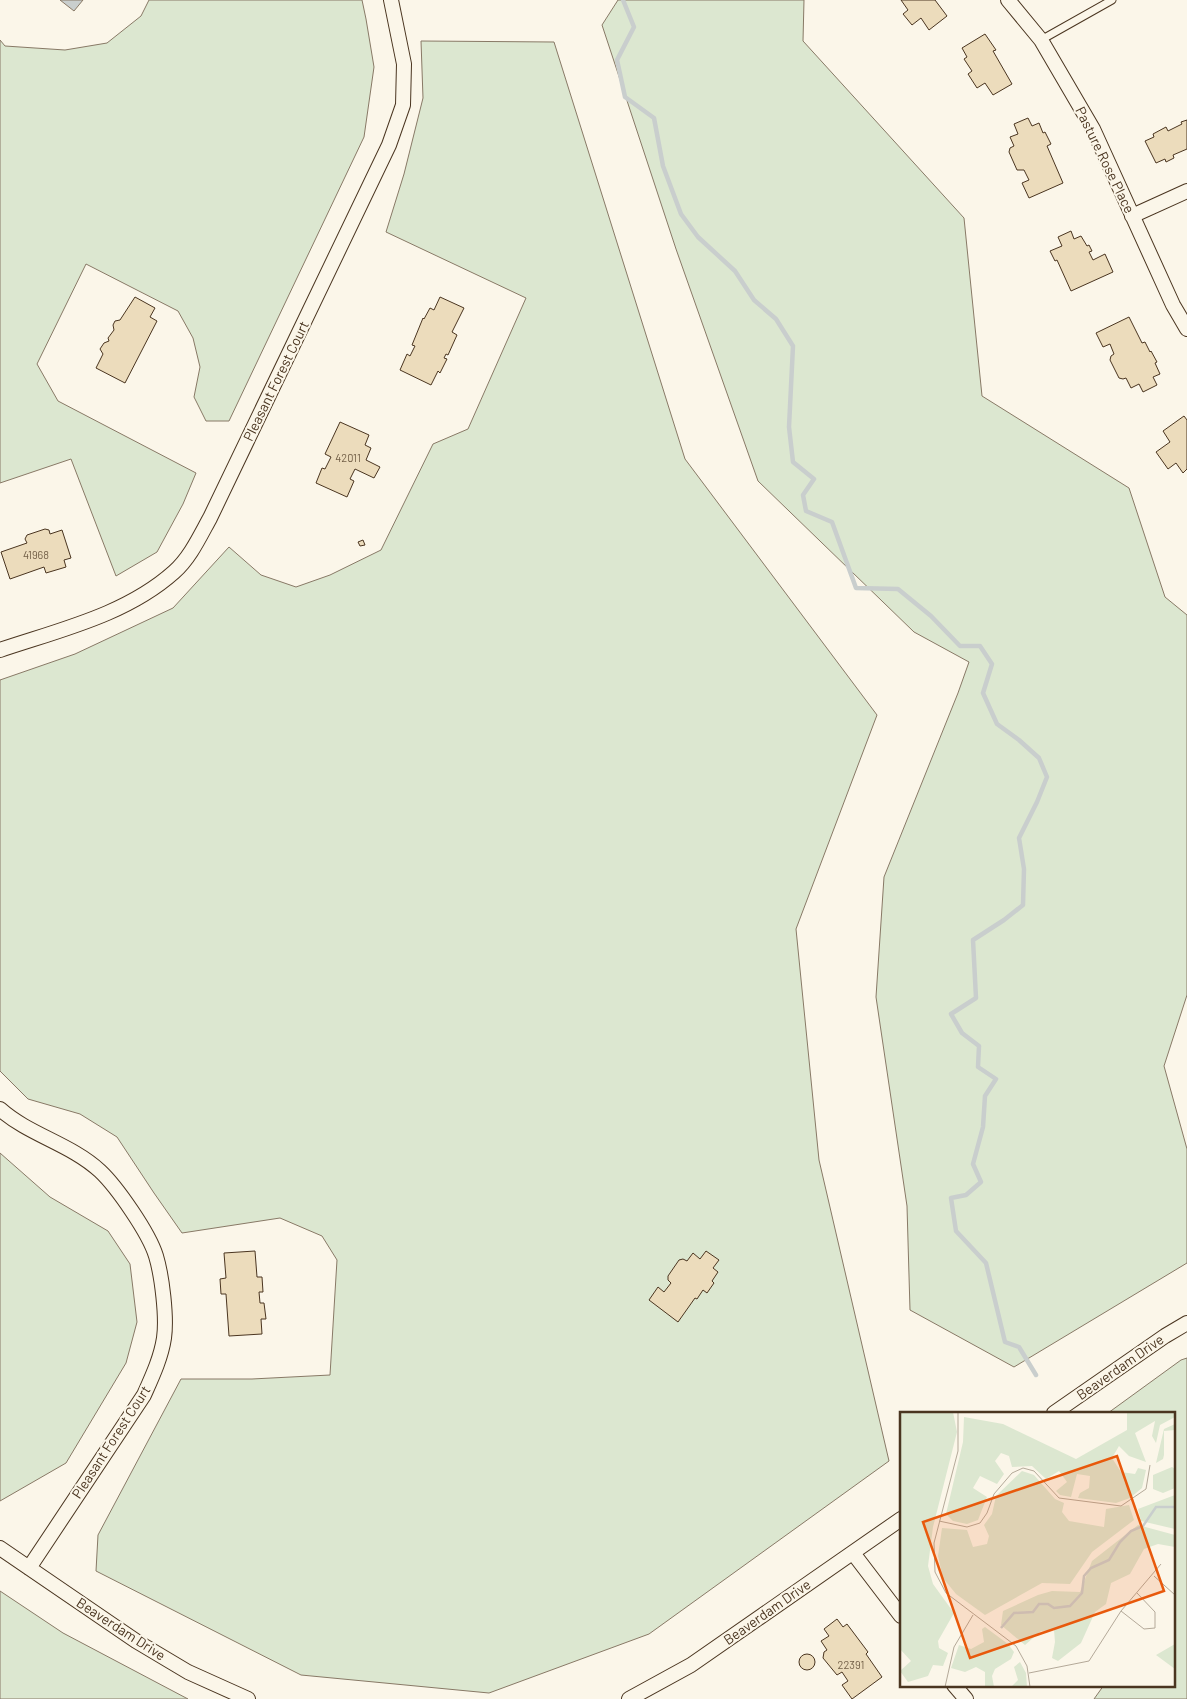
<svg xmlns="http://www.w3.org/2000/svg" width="1187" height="1699" viewBox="0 0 1187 1699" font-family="Barlow,sans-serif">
<rect width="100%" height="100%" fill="#fbf6e9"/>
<path fill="#dce7d0" stroke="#887966" d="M149,0h213l4,19 8,48 -10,70 -135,284h-23l-12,-24 6,-30 -7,-29 -15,-27 -92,-47 -49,100 21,37 138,72 -13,31 -26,48 -41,24 -45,-117 -71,24v-443l5,6 60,4 42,-7 34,-27z
M618,0h186l-1,41 161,177 18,178 147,92 36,109 22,18v380l-23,71 23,83v114l-173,104 -104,-57 -3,-104 -31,-209 8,-120 74,-184 11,-31 -55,-30 -156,-151 -82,-232 -74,-224z
M421,41l133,1 131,417 192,256 -81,214 23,231 70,301 -240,173 -160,59 -188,-18 -205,-104 2,-36 83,-156h71l78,-4 7,-115 -15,-24 -42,-18 -98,15 -28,-40 -37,-56 -37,-23 -52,-15 -28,-28v-391l75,-26 98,-46 56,-61 32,28 35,12 34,-12 51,-25 52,-106 35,-15 58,-131 -140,-66 18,-58 19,-76z
M0,1153l50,44 58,34 22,33 7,58 -11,41 -60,100 -66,38z
M1187,1358v341h-93l10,-14h69v-272h-65l73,-53z
M0,1591l63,42 125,66h-188z"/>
<path fill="#c9cecd" stroke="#887966" d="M60,0h23l-9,11z"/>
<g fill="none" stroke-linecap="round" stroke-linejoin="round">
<path stroke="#c9cecd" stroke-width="4.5" d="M623,0l11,27 -17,33 8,37 29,21 9,48 18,48 17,23 37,34 19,29 22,19 17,27 -4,81 4,35 21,17 -11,16 3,16 26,11 24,66 42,1 33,27 29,30h20l12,18 -9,29 14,31 22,16 20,18 8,19 -10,25 -18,36 5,31 -1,36 -19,15 -31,20 3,58 -25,16 11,19 17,13 -1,21 18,12 -11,17 -2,31 -10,37 8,18 -15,13 -15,3 5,33 30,32 19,79 14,5 17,28"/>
</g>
<path fill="#ecdcbc" stroke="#4a3520" d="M901,0h34l12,16 -18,14 -8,-12 -9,7 -9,-11 5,-4z
M985,34l11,16 -3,1 19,33 -19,11 -8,-12 -8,5 -9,-14 4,-3 -8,-12 3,-2 -5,-9z
M1028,118l4,8 7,-3 4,10 2,-1 6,12 -4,2 16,37 -34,15 -7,-15 7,-3 -5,-10h-7l-8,-18 1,-4 4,-2 -4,-9 8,-3 -4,-10z
M1187,120v29l-14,6 1,3 -8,4 -1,-3 -9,4 -11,-22 9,-4 -1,-3 13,-7 2,4 14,-7 -1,-2z
M1071,231l3,8 7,-3 6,10 2,-1 3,6 -3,1 4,8 12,-6 8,18 -42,19 -14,-31 -2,1 -5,-10 12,-5 -4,-9z
M135,297l20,11 -5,9 7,4 -32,62 -29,-15 7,-14 -3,-5 4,-6 5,-2 -1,-3 6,-8 -1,-5 2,-4 5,-1z
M440,297l24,11 -12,24 5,3 -9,20 -2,-1 -2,4 3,1 -7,14 -2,-2 -7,14 -31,-15 7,-16 3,2 5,-10 -3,-1 11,-27 1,1 6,-11 4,2z
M1129,317l13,26 3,-1 5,10 1,-1 6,11 -2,1 5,11 -7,3 4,8 -14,7 -4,-8 -8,4 -5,-10 -3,1 -4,-1 -9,-18 1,-4 3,-2 -4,-10 -7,3 -7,-14z
M1184,416l3,4v49l-4,4 -7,-10 -8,6 -12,-17 14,-10 -7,-11z
M340,422l29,13 -4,10 6,3 -5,12 14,7 -6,11 -19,-9 -5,10 4,2 -7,16 -31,-14 6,-15 3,1 6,-12 -6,-3z
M45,529l4,1 1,4 12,-4 9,28 -7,2 2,7 -20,6 -2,-6 -34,12 -9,-27 26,-9 -2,-4 2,-4z
M363,540l2,5 -5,1 -2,-4z
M255,1251l2,26h5l1,15h-4l1,11h4l2,16h-5l1,15 -33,2 -3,-42h-5l-1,-15 6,-1 -2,-25z
M706,1251l13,9 -6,8 5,4 -6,9 2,2 -7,10 -4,-3 -6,9 -2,-1 -17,24 -29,-22 9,-13 6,5 7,-9 -3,-3v-4l11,-16 4,-1 4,2 6,-8 7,6z
M837,1619l6,8 4,-3 21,28 -2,2 16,23 -30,22 -10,-14 6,-4 -6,-9 -5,3 -14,-17 1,-6 3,-2 -6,-9 8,-5 -5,-7z
M799 1662a8 8 0 1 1 16 0a8 8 0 1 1-16 0Z"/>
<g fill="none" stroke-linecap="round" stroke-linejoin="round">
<defs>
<path id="service" d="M1041,40l71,-40"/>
<path id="minor" d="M1008,0l33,40 52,89 80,176 14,24
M1132,216l55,-25
M0,650c59,-20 126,-35 174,-78 16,-14 26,-36 36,-54l179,-373 14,-40 1,-41 -13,-64
M0,1109c29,26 71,35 100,62 17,16 49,62 56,85 6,20 11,61 8,82 -3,20 -12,39 -20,57l-115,173
M1054,1413l111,-77 22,-13
M0,1548l136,93 52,31 60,27
M853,1553l48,63
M954,1685l12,14
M629,1699l62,-34 210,-146"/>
</defs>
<use href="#service" stroke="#4a3520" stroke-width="9"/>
<use href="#minor" stroke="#4a3520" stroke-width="16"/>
<use href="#service" stroke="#fbf6e9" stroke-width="7"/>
<use href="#minor" stroke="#fbf6e9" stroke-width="14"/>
</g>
<g text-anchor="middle" stroke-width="4" stroke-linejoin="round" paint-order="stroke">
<g font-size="11" fill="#725f47">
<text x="348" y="462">42011</text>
<text x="36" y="559">41968</text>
<text x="851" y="1669">22391</text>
</g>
<g font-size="14" fill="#4a3520" stroke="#fbf6e9">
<text transform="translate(1105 160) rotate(64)" y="5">Pasture Rose Place</text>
<text transform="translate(276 381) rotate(-64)" y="5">Pleasant Forest Court</text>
<text transform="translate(1120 1367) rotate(-35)" y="5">Beaverdam Drive</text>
<text transform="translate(111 1442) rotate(-57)" y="5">Pleasant Forest Court</text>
<text transform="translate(767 1612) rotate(-35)" y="5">Beaverdam Drive</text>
<text transform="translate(121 1629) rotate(33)" y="5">Beaverdam Drive</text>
</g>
</g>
<g transform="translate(900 1412)">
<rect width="275" height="275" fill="#fbf6e9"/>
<path d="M0,0h53l4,20 -24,95 -5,39 5,18 21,29 -16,28 1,7 9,5 -5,13 -10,-1 -5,11 -20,6 -8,-11 11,-10 -11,-12zM227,0h48v5l-15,8 -4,18 -4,-7 3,-15 -20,12 11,29 -17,-6 -10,-10 -7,12 9,14 14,2 3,-6 8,2 -4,18 -12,10 -14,5 -38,-5 2,-5 9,-5 1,-12 -13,-2 -6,23 -11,-2 -4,-4 11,-9 -8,-11 -13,8 -14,-13 -20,1 -3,-11 -8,-3 -6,8 9,13 -7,10 -17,-8 -7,12 14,9 -9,23 -11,4 -14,-3 -7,-7 17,-72 1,-25 39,7 73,35 51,-29zM275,12v6l-11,1v24l-1,4 -7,4 8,-34zM272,55l3,2v19l-12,5 -10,-4v-14zM122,59l12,4 21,24 9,4 -2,9 7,9 35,6 2,-18 23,-4 5,15 -42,32 -22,32 -28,-1 -57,32 -29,-21 -13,-16 -5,-22 4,-28 25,2 6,17 14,-3 2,-8 -5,-11 8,-11 4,-18zM275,83v34l-34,-8 -3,-12zM238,113l37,10v12l-17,-3 -14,5 -14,25 -19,9 -5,21 -11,8 -14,31 -23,18 -6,-3 3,-16 -1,-12 -13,1 -16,14 -24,-20 2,-14 35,-16 14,-4 28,1 12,-31zM85,215l23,17 6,8 -3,7 -16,10 -3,7 2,11h-9v-15l-9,-5 -11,5 -14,-4 8,-23 12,4 13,-7 -2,-13zM275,232v25l-19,-14zM120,250l6,11 1,14h-16l7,-7 -4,-13z" fill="#dce7d0"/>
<path fill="none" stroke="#c9cecd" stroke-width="2.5" d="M101,216l13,-15 19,-1 6,-8h9l6,4 16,-2 12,-13 2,-17 7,-8 18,-8 11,-18 11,-11 12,-5 13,-19h19"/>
<path fill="none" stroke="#b4a999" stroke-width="1" d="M58,0v39l-24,92 1,29 11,21 70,53 11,20 3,21M39,109l28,6 13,-4 7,-10 7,-19 18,-21 11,-5 11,3 25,27 62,8 25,-17 4,-24M254,164l21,19M221,199l23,18 11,-1v-16l-18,-19M129,261l60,-12 32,-50 40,-47M45,275l9,-40 19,-32"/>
<path fill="#e8590c" fill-opacity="0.15" stroke="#e8590c" stroke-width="2.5" d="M217,44l47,135 -194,67 -47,-136z"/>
<rect width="275" height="275" fill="none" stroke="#4a3520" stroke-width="2.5"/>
</g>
</svg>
